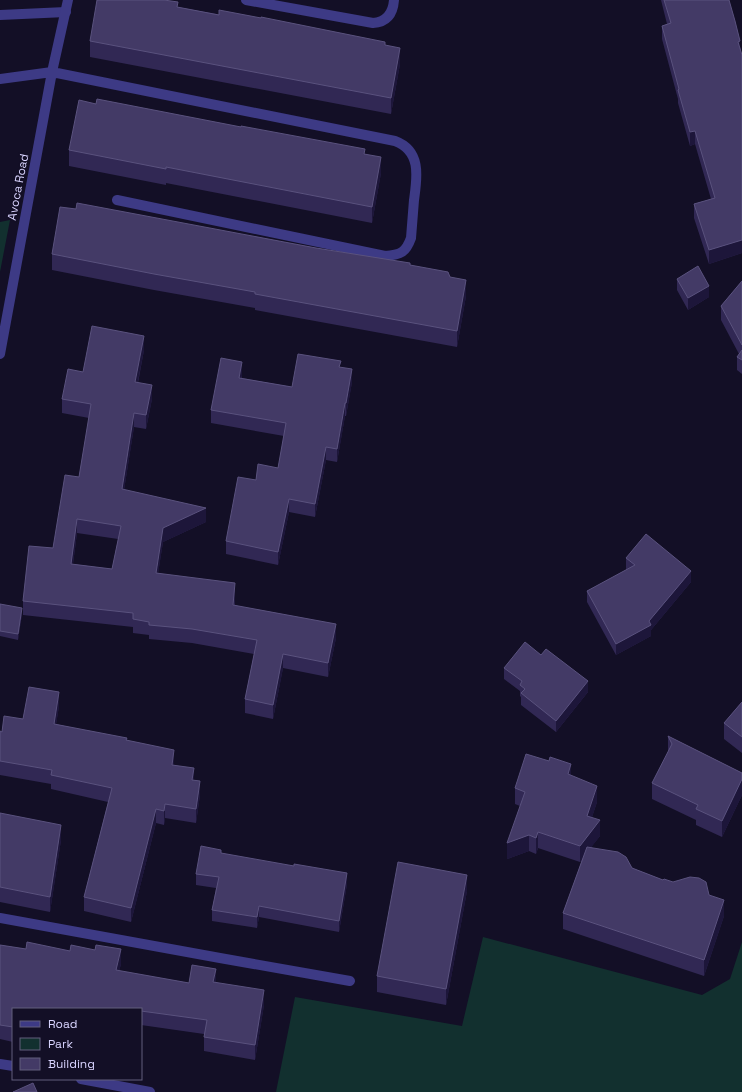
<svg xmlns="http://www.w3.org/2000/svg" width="742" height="1092" viewBox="0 0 742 1092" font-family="'Space Grotesk',sans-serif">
<rect width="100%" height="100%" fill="#130f26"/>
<path fill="#12302f" d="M10,220l-10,52v-50z
M483,937l219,58 28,-16 12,-37v150h-466l19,-95 167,29z"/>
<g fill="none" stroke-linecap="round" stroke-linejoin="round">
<path stroke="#3d3a85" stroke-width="10" d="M0,15l66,-3"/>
<path stroke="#3d3a85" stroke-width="10" d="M246,0l127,23c14,-1 20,-10 21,-23
M0,79l52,-7 343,69c27,10 22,37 19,59 -1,13 -2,25 -3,38 -5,14 -10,17 -26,18l-268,-56
M0,354l52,-282 16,-72
M0,918l220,40 130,23
M0,1064l13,2
M81,1079l69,13"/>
</g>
<path fill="#312854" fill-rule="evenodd" d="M661,0h68l13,55v198l-33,11 -15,-46v-14l17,-5 -16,-55 -5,2 -12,-43v-4l-16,-60v-13l5,-2z
M178,7l207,38 15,19 -9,50 -301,-57v-16z
M96,104l269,50 16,19 -9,50 -206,-40v2l-97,-19v-16z
M316,248l94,17 40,12 16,19 -9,51 -202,-37v-2l-101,-18 -102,-20v-16z
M677,279l32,18 -21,13 -11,-20z
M742,281v93l-5,-4v-13l2,-3 -18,-34v-14z
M144,350l-6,33 14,16 -6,30 -12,-2 -10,63 82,32 -43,20 -5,31 77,24v8l101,33 -8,39 -45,-9 -10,51 -28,-6v-14l9,-45 -62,-11 -43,-4v-4l-16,-2v-6l-110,-12v-14l30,-53 26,-71 10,-59 -27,-5v-14l21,-27zM77,533l41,6 -6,30 -39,-5z
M341,368l11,14 -6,34h-1l-8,46 -11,-2 -11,57 -26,-5 -11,53 -52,-11v-13l30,-61 22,-12 6,-32 -73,-13v-13l31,-35v3l50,9z
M626,558l65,24 -40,48v6l-35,19 -29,-53v-11l40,-21 -1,-1z
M0,604l22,10 -4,26 -18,-4z
M504,668l84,24 -32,40 -35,-27v-8l-1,-1v-5l-16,-12z
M742,702v51l-18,-14v-16z
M59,706l-3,18 71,16 47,25 20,15 6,15 -4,28 -31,-5 -1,7 -8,-2 -25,99 -47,-11v-14l24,-95 -57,-13v-5l-51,-9v-44l2,1 21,-13z
M668,736l74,37v22l-20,42 -26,-12v-5l-44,-21v-16l16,-31z
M571,775l26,27 -5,15 8,19 -9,11 41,21 31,12 46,15 15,21 -20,60 -141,-47v-16l19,-53 -2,2 -42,-14 -2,6 -7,-3 -22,8 13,-53 -5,-2v-16z
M0,813l61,27 -11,72 -50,-10z
M221,853l126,31 -8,48 -80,-15 -2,11 -45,-7v-11l4,-22 -20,-3v-11z
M467,891l-21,114 -69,-13v-16z
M0,945l121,19 -2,7 70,12 27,-1 48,23 -9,55 -51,-9v-17l-63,-9v-16h-128v33l-13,-3z"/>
<path fill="#1d163a" d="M740,41v13l-2,-12z
M400,48v16l-9,50v-16z
M695,131v13l-5,2v-14z
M381,157v16l-9,50v-16z
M742,240v13l-33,11v-14z
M466,280v16l-9,51v-16z
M709,286v11l-21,13v-12z
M144,336v14l-9,46v-14z
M242,362v13l-3,16v-13z
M352,369v13l-6,34v-13z
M152,385v14l-6,30v-14z
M345,403v13l-8,46v-13z
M134,413v14l-12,76v-14z
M326,447v13l-11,57v-13z
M289,499v13l-11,53v-13z
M206,508v14l-43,20 -7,45v-14l7,-45z
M77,519v14l-6,45v-14z
M691,571v11l-40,48v6l-35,19v-11l33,-23z
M235,583v14l-2,21v-13z
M22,608v6l-4,26v-6z
M336,624v14l-8,39v-14z
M283,654v14l-10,51v-14z
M588,681v11l-32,40v-11z
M59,692v14l-5,32v-14z
M174,750v14l-2,15v-14z
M571,764v16l-3,-6z
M194,768v14l-2,-2z
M742,779v16l-20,42v-16z
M200,781v14l-4,28v-14z
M597,786v16l-10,30v-16z
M165,804v14l-1,7v-14z
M156,809v14l-25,99v-14z
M600,820v16l-20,26v-16z
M61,825v15l-11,72v-15z
M538,832v16l-2,6v-16z
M529,835v16l-22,8v-16z
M347,873v11l-8,48v-11z
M467,875v16l-21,114v-16z
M724,900v16l-20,60v-16z
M259,906v11l-2,11v-11z
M121,949v15l-5,20v-14z
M216,969v14l-3,-1z
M264,990v15l-9,55v-15z"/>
<path fill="#433a66" stroke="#5a527e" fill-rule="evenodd" d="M97,0h67l14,2 -1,5 42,8v-5l42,8v-1l124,25v3l15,3 -9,50 -301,-57z
M664,0h65l6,21 5,20 -2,1 4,13v185l-33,10 -15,-46 21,-6 -20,-67 -5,1 -12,-42 1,-1 -17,-63 9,-3z
M97,99l144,28v-1l124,23 -1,5 17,3 -9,50 -206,-40v2l-97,-19 10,-50 17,4z
M77,203l239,45 94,15v2l38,7 2,5 16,3 -9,51 -202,-37v-2l-101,-18 -102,-20 8,-47 16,2z
M698,266l11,20 -21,12 -11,-19z
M742,281v64l-21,-39z
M92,326l52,10 -9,46 17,3 -6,30 -12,-2 -12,76 84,19 -43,20 -7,45 79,10 -2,22 103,19 -8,39 -45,-9 -10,51 -28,-6 12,-59 -65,-11 -43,-4v-3l-16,-3v-6l-110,-12 6,-55 24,2 12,-73 14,2 12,-73 -29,-5 6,-30 15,3zM77,519l44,7 -9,43 -41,-5z
M742,350v10l-5,-3z
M298,354l43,7 -2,6 13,2 -6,34h-1l-8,46 -11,-2 -11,57 -26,-5 -11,53 -52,-11 12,-64 18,3 2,-16 20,4 8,-45 -75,-13 10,-52 21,4 -3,16 53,9z
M646,534l45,37 -42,50 2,4 -35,19 -29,-53 48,-26 -9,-7z
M0,604l22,4 -4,26 -18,-3z
M525,642l16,13 5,-6 42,32 -32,40 -35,-28 4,-4 -5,-4 2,-4 -18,-13z
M29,687l30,5 -5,32 73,14 -1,2 48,10 -2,15 22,3 -2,12 8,1 -4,28 -31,-5 -1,7 -8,-2 -25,99 -47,-11 28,-109 -61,-13 1,-5 -52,-9v-30l2,1 2,-16 19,3z
M742,702v35l-18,-14z
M668,736l74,37v6l-20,42 -26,-12 2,-4 -46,-22 20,-39z
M526,754l23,7 1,-4 21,7 -3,10 29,12 -10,30 13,4 -20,26 -42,-14 -2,6 -7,-3 -22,8 18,-51 -10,-4z
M0,813l61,12 -11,72 -50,-10z
M201,846l20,4v3l73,13v-2l53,9 -8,48 -80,-15 -2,11 -45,-7 7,-33 -23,-3z
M587,847l31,5 8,5 6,11 31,12 1,-1 9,3 17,-5 9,1 7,4 3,13 15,5 -20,60 -141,-47z
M398,862l69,13 -21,114 -69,-13z
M27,942l43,9 1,-6 24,5 1,-5 25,4 -5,21 73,13 3,-18 24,4 -3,13 51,8 -9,55 -51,-8 3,-17 -66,-9v-2h-128v18l-13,-2v-80l26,4z
M33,1083l4,9h-24z"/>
<g text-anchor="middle" stroke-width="3" stroke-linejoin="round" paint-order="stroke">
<g font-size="12" fill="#d9d4ff" stroke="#130f26">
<text transform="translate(18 187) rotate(-79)" y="4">Avoca Road</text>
</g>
</g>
<rect x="12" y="1008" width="130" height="72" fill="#130f26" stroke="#625e7d"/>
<rect x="20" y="1021" width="20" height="6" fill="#3d3a85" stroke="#625e7d"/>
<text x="48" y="1028" font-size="12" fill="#d9d4ff">Road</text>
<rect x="20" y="1038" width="20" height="12" fill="#12302f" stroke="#625e7d"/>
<text x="48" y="1048" font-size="12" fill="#d9d4ff">Park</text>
<rect x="20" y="1058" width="20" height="12" fill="#433a66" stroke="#625e7d"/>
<text x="48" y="1068" font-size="12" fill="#d9d4ff">Building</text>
</svg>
